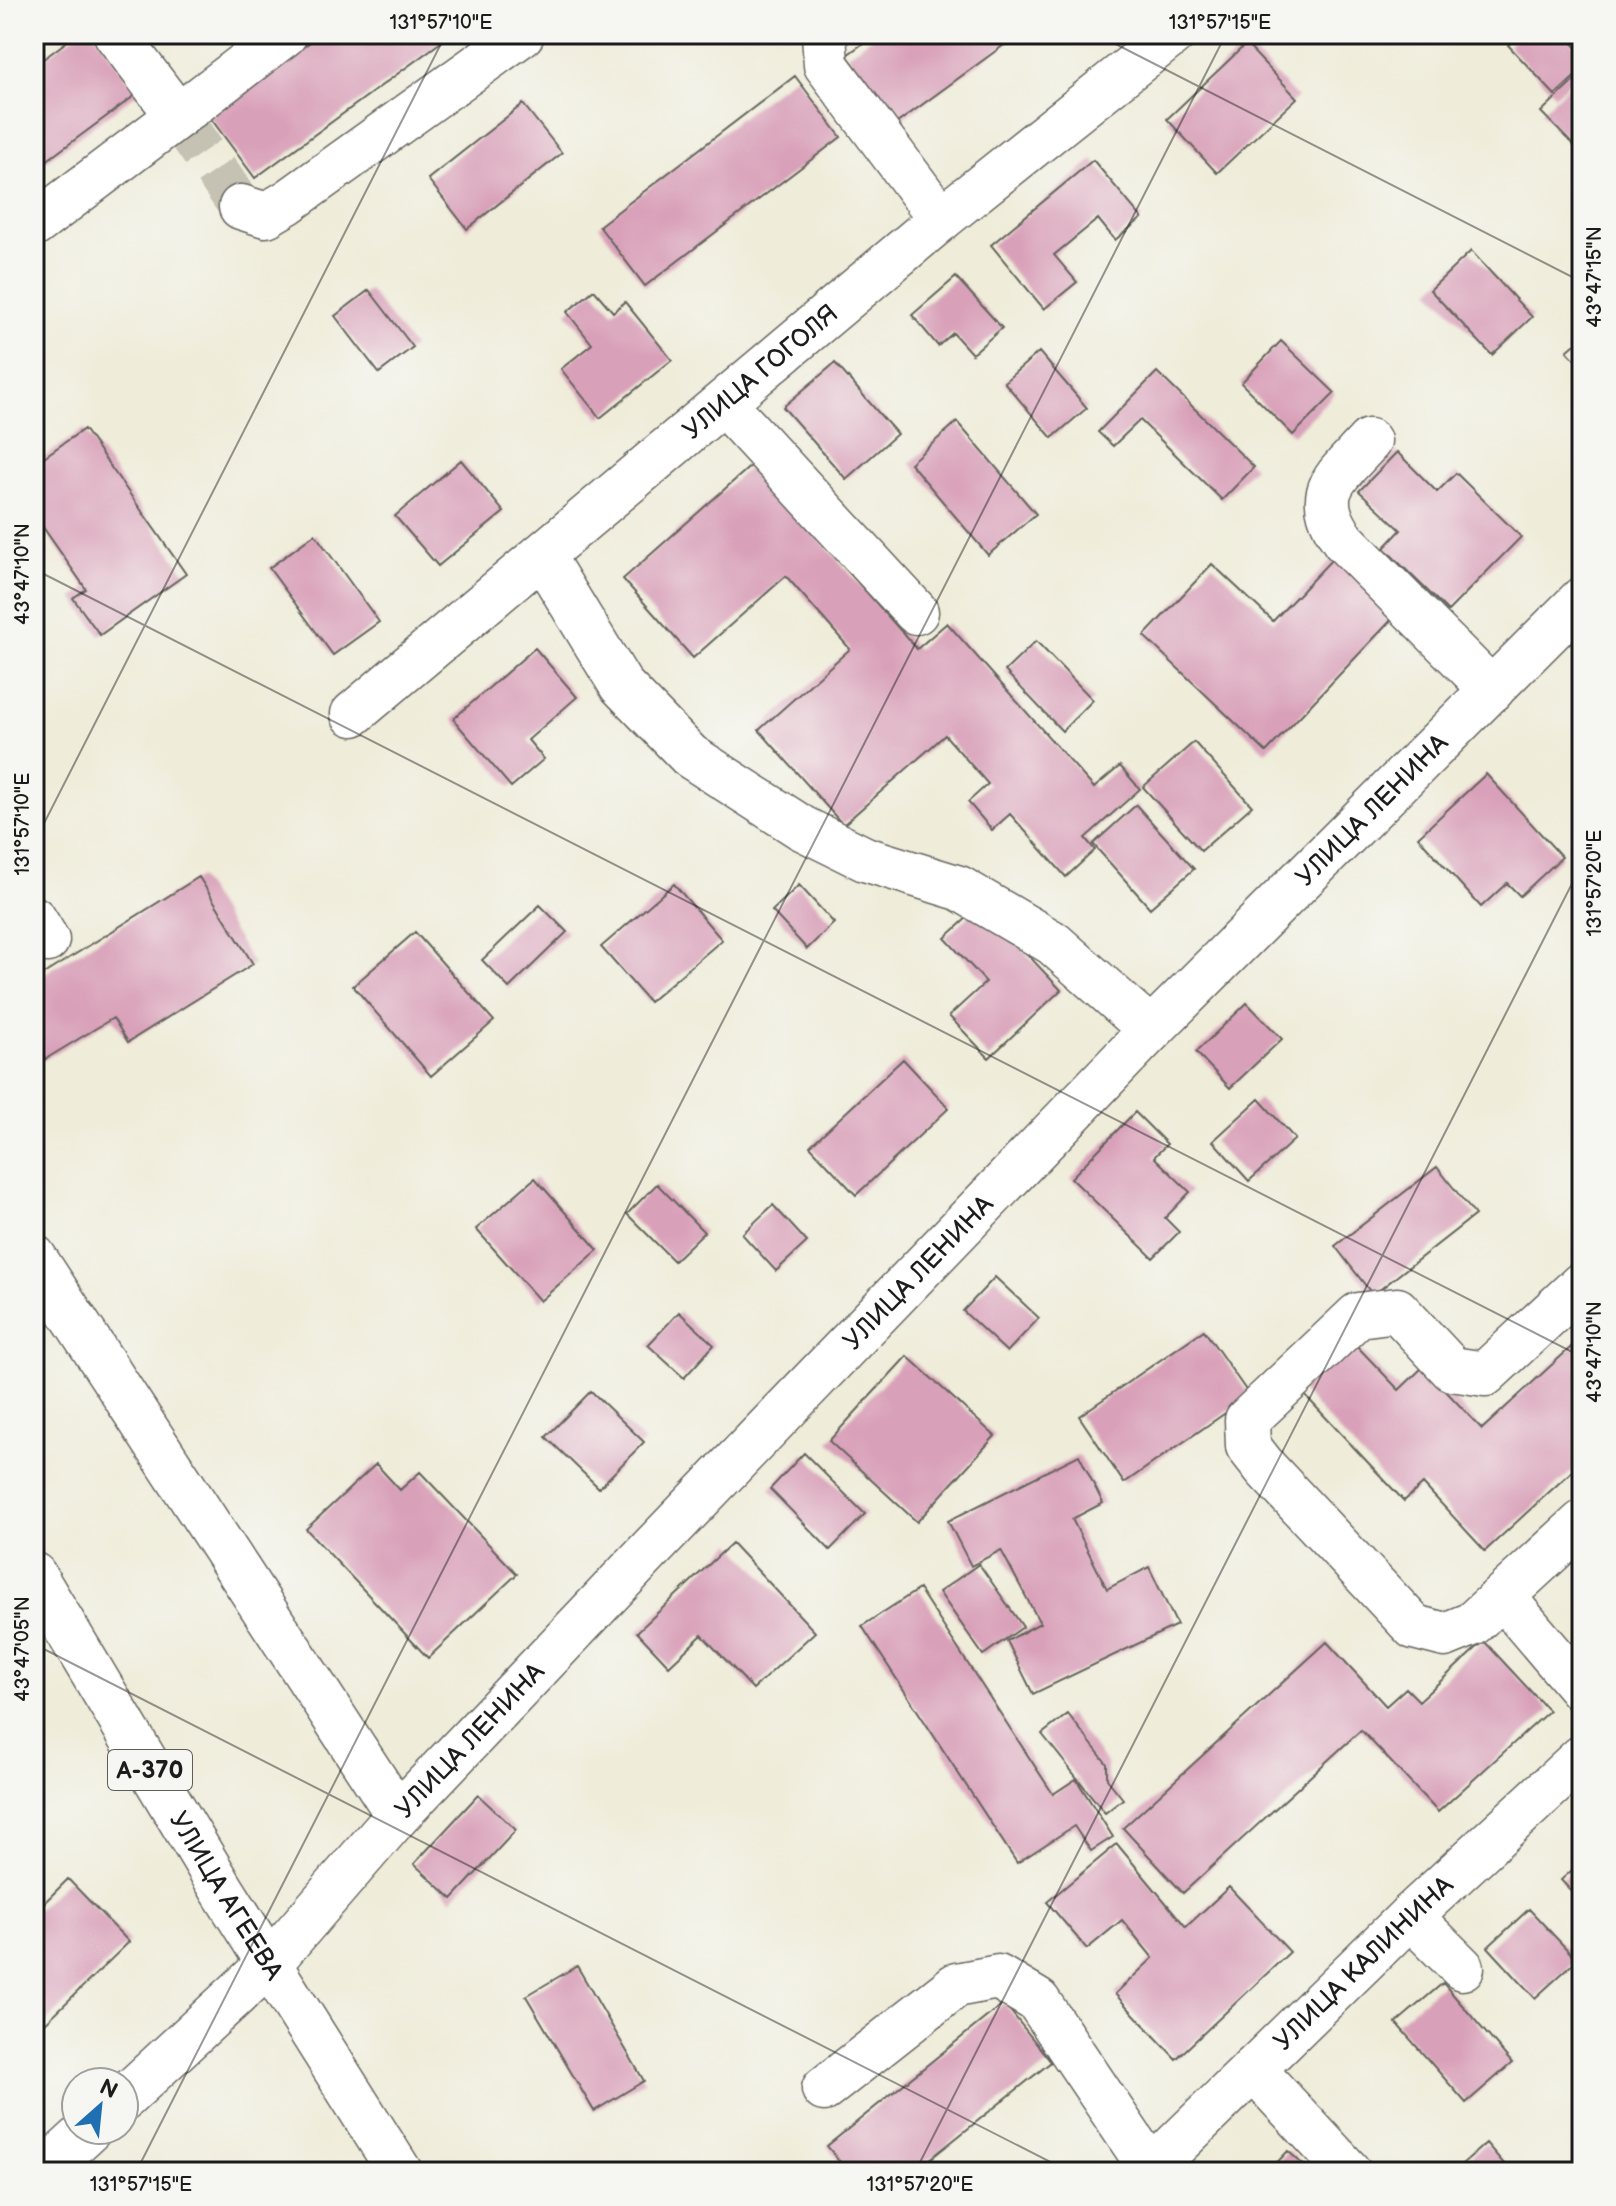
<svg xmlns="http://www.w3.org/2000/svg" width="1616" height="2206" viewBox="0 0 1616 2206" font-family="'Balsamiq Sans',sans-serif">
<rect width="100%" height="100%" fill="#f6f6f2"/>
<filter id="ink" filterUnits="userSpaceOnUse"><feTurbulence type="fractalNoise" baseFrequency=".0125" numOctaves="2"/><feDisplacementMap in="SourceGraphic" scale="16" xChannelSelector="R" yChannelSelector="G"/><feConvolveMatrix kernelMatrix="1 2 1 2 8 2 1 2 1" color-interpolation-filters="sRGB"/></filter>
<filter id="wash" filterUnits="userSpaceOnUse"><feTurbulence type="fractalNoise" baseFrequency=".006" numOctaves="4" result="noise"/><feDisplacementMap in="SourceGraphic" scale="32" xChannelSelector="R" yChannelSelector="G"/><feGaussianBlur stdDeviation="1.8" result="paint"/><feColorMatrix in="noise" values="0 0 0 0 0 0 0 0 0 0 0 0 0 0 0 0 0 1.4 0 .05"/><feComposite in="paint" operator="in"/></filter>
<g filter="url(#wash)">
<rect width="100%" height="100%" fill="#efecd9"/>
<g id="blocks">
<path fill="#d9a1b9" d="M77,34h18l43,59 -104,77v-104z
M321,34h131l-197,144 -46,-62z
M876,34h143l-122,89 -50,-68z
M1521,34h43l18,19v17l-27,25 -47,-50z
M1246,44l51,54 -80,75 -50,-54z
M795,76l46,61 -196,149 -46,-60z
M1576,79l6,6v69l-41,-42z
M523,104l39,49 -95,76 -39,-50z
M1093,160l49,58 -27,22 -17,-21 -44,36 23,27 -33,27 -53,-64z
M1471,251l61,66 -40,38 -62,-65z
M956,277l46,51 -30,26 -19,-21 -15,13 -26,-31z
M369,290l44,57 -34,26 -44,-57z
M594,290l19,22 12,-10 47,58 -72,58 -39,-49 31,-25 -25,-32z
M1582,338v29l-15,-16z
M1281,341l54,52 -42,42 -52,-52z
M1039,352l48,56 -35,30 -48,-56z
M835,363l62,71 -51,45 -63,-72z
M1157,372l97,95 -32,33 -82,-80 -27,26 -15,-14z
M957,422l79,92 -48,41 -78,-92z
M84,429l102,145 -86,61 -27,-37 13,-9 -46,-66 -6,4v-63z
M1397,452l40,40 19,-19 65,64 -73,74 -64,-63 17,-18 -42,-39z
M461,460l43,52 -66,54 -43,-50z
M753,464l164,185 30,-26 147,165 26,-22 20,23 -55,49 10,12 -29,27 -56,-63 -18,16 -24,-28 20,-18 -43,-49 -102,90 -84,-95 91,-81 -64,-73 -93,82 -70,-79z
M315,534l64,88 -46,33 -64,-87z
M1334,557l62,58 -130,137 -122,-116 68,-72 61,57z
M1036,641l57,59 -31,31 -57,-60z
M535,648l42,49 -49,43 16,19 -33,28 -58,-68z
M1194,742l58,64 -51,45 -58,-64z
M1486,774l76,83 -42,39 -13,-13 -26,24 -63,-70z
M1136,805l58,64 -44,39 -57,-64z
M199,877l54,87 -125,78 -15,-24 -79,48v-86z
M674,884l48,56 -73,62 -48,-55z
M799,885l35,38 -27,26 -35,-38z
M540,905l27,27 -58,56 -27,-28z
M981,905l80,85 -72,68 -40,-42 37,-34 -41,-44z
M415,932l79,89 -63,55 -78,-90z
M1247,1003l35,36 -52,49 -34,-36z
M903,1059l46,49 -93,87 -46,-49z
M1259,1099l36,40 -46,42 -36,-40z
M1135,1112l32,32 -13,13 36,35 -25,26 14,14 -26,26 -82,-80z
M1437,1167l38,48 -102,80 -38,-49z
M535,1178l63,72 -58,51 -64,-72z
M657,1184l47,48 -30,29 -47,-47z
M773,1205l34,37 -31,29 -34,-37z
M995,1277l44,41 -32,34 -44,-41z
M679,1312l35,33 -30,33 -36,-33z
M1204,1330l46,66 -126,87 -45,-67z
M1582,1337v125l-97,89 -62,-67 -19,17 -103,-110 52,-49 46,48 24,-23 59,62z
M907,1356l88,80 -78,86 -88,-81z
M591,1391l53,51 -45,46 -53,-51z
M804,1453l61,61 -35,36 -60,-61z
M1079,1455l24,48 -31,16 35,70 42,-22 28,58 -144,69 -26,-53 33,-18 -39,-73 -30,16 -23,-45z
M376,1464l24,26 20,-18 97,102 -89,84 -122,-129z
M732,1543l83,89 -62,57 -51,-54 -33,31 -32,-34z
M979,1564l44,63 -40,28 -44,-63z
M919,1589l134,205 23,-15 37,58 -22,14 -17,-25 -57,37 -155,-237z
M1484,1641l65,70 -111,101 -77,-82 -178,163 -60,-65 204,-186 59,64 20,-18 13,13z
M1068,1714l39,50v15l16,20 -18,14 -63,-79z
M478,1795l38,35 -64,69 -38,-35z
M1117,1844l69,83 43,-40 61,65 -114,107 -61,-65 38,-36 -31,-38 -35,29 -40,-47z
M1582,1861v42l-21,-23z
M68,1879l61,63 -95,92v-121z
M1529,1909l48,51 -42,38 -47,-51z
M577,1966l67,115 -50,30 -68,-115z
M1443,1983l69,80 -46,40 -70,-80z
M1004,2003l47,59 -137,110h-66l-21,-26z
M1486,2143l25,29h-58z
M1288,2151l23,21h-43z"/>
</g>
</g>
<g filter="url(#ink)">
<use href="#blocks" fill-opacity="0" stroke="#66655e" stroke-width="2"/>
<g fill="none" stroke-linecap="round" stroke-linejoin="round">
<path stroke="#c5c2b3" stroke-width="44" stroke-dasharray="44 22" stroke-linecap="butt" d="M178,116l63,91"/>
<defs>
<g id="minor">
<path d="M116,34l62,82 107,-82"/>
<path d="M824,34l2,31 115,154"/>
<path d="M241,207l25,8 22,-13 234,-168"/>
<path d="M34,225l144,-109"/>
<path d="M724,404l192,208"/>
<path d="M1369,441c-34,38 -59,51 -25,100l148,149"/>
<path d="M543,557l78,128 69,71 112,72 63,31 94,29 94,55 98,87"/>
<path id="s1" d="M353,714l588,-495 232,-185"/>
<path d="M34,919l13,21"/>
<path d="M34,1257l364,558"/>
<path d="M1582,1284l-97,90 -33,-5 -55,-59 -39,5 -111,105 1,26 18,23 148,158 31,8 27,-11 110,-101"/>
<path d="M1503,1597l79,93"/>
<path d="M1410,1916l52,52"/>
<path d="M1253,2069l96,103"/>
<path d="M824,2089l132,-104 42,-8 40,24 115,171"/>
<path id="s2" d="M1148,2172l262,-256 172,-159"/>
</g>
<g id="major">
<path id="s3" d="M124,2098l146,-135 128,-148 256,-269 497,-516 431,-431"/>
<path d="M43,2172l46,-42"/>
</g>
<g id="highway">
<path id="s4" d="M34,1575l189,316 177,281"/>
</g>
</defs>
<use href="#minor" stroke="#66655e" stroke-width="47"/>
<use href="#major" stroke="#66655e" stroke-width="47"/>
<use href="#highway" stroke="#66655e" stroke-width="47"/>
<use href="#minor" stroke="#fff" stroke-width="44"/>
<use href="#major" stroke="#fff" stroke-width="44"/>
<use href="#highway" stroke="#fff" stroke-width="44"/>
</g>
</g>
<path fill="none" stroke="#1c1c1c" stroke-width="2" stroke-opacity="0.45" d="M1096,34l486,248M34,569l1548,788M34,843l412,-809M34,1644l1036,528M136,2172l1090,-2138M915,2172l667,-1308"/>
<g text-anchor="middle" stroke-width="8" stroke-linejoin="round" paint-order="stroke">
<rect fill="#f6f6f2" stroke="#5d5d5c" stroke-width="2" x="108" y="1750" width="84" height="40" rx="6"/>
<g font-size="24" font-weight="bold" fill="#1c1c1c">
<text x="150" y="1778">А-370</text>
</g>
<g font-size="26" fill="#1c1c1c" stroke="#f6f6f2">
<text dy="9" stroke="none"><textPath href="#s1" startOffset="532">УЛИЦА ГОГОЛЯ</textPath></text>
<text dy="9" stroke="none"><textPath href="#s3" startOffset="1794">УЛИЦА ЛЕНИНА</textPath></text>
<text dy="9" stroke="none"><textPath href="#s3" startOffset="1146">УЛИЦА ЛЕНИНА</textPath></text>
<text dy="9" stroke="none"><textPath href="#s3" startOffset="498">УЛИЦА ЛЕНИНА</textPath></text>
<text dy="9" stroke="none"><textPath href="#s4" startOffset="374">УЛИЦА АГЕЕВА</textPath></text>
<text dy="9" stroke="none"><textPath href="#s2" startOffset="300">УЛИЦА КАЛИНИНА</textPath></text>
</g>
</g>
<rect width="1616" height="2206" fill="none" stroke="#f6f6f2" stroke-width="88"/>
<g transform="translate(100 2106) rotate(27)"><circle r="38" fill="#f6f6f2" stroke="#9f9f9c" stroke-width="2"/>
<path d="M0-6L14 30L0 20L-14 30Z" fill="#1f6fb2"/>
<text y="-12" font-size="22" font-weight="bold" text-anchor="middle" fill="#1c1c1c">N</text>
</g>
<rect x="44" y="44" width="1528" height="2118" fill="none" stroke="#1c1c1c" stroke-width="3"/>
<g font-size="20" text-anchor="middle" fill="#1c1c1c">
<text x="441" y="29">131°57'10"E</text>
<text x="1220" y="29">131°57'15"E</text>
<text transform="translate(1594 277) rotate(-90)" y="7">43°47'15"N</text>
<text transform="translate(22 574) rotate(-90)" y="7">43°47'10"N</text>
<text transform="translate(22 824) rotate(-90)" y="7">131°57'10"E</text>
<text transform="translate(1594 883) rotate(-90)" y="7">131°57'20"E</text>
<text transform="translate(1594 1352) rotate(-90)" y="7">43°47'10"N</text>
<text transform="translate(22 1649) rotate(-90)" y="7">43°47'05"N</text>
<text x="141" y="2191">131°57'15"E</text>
<text x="920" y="2191">131°57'20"E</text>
</g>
</svg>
